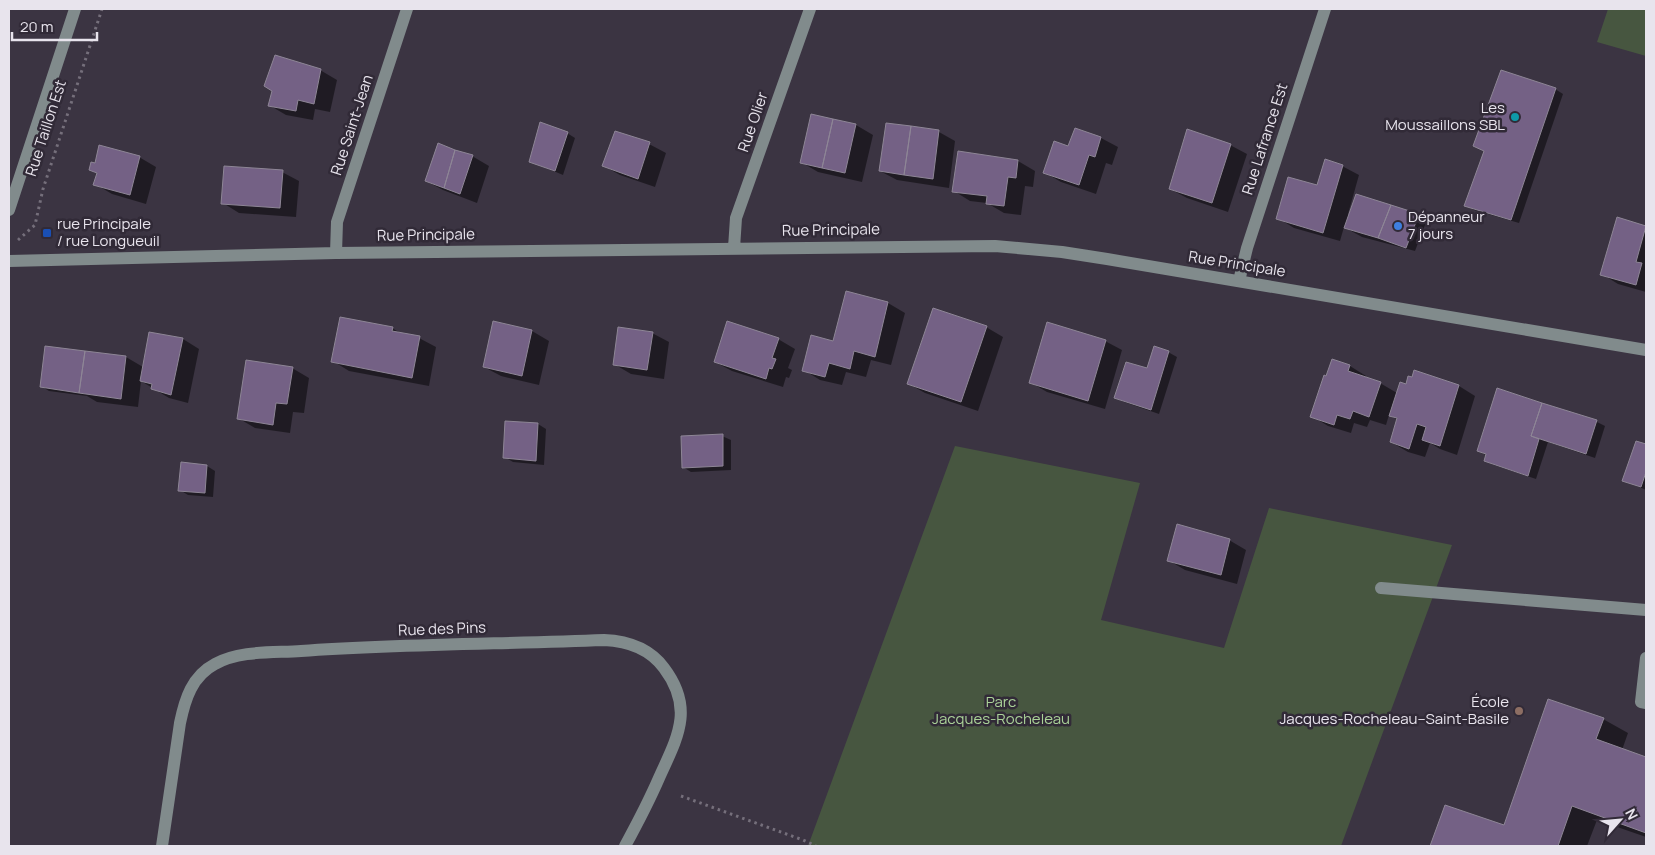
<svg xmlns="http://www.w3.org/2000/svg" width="1655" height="855" viewBox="0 0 1655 855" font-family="Manrope,sans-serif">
<rect width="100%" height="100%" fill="#3b3442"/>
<path fill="#475640" d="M1608,9h38v47l-49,-14z
M955,446l185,37 -39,137 123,28 45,-140 183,37 -111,301h-533z"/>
<path fill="#0007" d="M320,70l17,10 -7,32 -15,-3 -2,11 -27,-5 -17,-10z
M1555,89l8,5 -44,129 -45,-13 -8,-5 19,-54 -11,-6z
M812,115l44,10 17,10 -11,47 -44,-10 -17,-10z
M1075,129l26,9 17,9 -6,18 -6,-2 -10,31 -35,-12 -17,-10 25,-24z
M939,132l16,9 -6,47 -52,-8 -17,-9z
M567,133l8,5 -12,37 -33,-14z
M649,144l17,9 -11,34 -35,-12 -16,-9z
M1230,145l17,9 -19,58 -41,-14 -17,-9z
M959,153l59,8 17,10 -2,16 -8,-1 -4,29 -17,-2 -17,-10 -17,-2 -16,-10z
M472,156l17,10 -12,37 -34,-13 -17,-9z
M139,157l17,10 -10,37 -34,-10 -17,-10 3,-10 -8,-4 6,-5z
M1342,166l17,9 -11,39 2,1 7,-20 62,20 8,5 -12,31 -53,-14 -18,-10 -4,14 -46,-13 -16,-10z
M282,172l17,9 -3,36 -57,-4 -16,-10z
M1618,219l28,8v65l-28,-8 -16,-10z
M847,292l41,11 17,10 -14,52 -20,-5 -5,17 -20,-5 -4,13 -22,-5 -16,-10 30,-28z
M494,322l38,9 17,10 -10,44 -38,-9 -17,-9z
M986,327l17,10 -25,74 -53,-18 -16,-9z
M392,328l10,6 17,4 17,9 -7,39 -80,-15 -16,-10z
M652,333l17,9 -5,37 -33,-5 -17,-10z
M183,339l16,10 -11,54 -19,-5 -28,-17 -3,26 -41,-5 -10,-6 -38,-5 -8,-5 44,-34 41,5 17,10z
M778,339l17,10 -7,19 4,2 -3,8 -3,-1 -3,10 -51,-16 -17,-9z
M1105,341l17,9 -17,59 -58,-17 -17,-10z
M1168,352l9,5 -18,57 -35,-12 -8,-4z
M1333,361l17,5 16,10v2l14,5 17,10 10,-8 52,1 16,10 -18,59 -17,-6 -10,-6 -5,14 -17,-5 -17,-10 7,-22 -9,-5 -3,10 -16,-5 -3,7 -13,-4 -3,10 -23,-7 -16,-10z
M292,368l17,10 -5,35 -11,-1 -3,21 -35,-5 -17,-10z
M1498,390l99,32 8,4 -10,32 -47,-16 -12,37 -42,-14 -9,-4 2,-5 -9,-6z
M538,424l8,5 -2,36 -31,-3 -8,-5z
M722,436l9,4v30l-40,2 -8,-5z
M1637,442l9,4v44l-22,-10z
M207,466l8,5 -2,26 -25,-2 -8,-5z
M1229,540l17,10 -9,34 -52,-14 -17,-10z
M1603,719l25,14 -6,17 24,8v79l-49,-17 -10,26h-156l15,-40 58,20z"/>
<path fill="#746185" stroke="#8e8696" d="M275,55l46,14 -7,35 -16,-4 -2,11 -28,-5 4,-15 -8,-5z
M1501,70l55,18 -45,132 -47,-14 20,-55 -11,-5z
M811,114l22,5 -11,49 -22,-5z
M833,119l23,5 -11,49 -23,-5z
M540,122l28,10 -13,39 -26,-9z
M886,123l25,3 -7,49 -25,-4z
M911,126l28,4 -6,49 -29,-4z
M1075,128l26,9 -6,20 -6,-2 -10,30 -36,-12 11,-32 14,5z
M1187,129l44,15 -19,59 -43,-14z
M615,131l35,11 -12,37 -36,-13z
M438,143l17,7 -11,38 -19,-7z
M99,145l41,11 -10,39 -37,-10 4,-12 -8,-3 2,-8 4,1z
M455,150l18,5 -13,39 -16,-6z
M958,151l60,9 -2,18 -8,-1 -4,29 -18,-2 1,-8 -35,-4z
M1325,159l18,6 -20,68 -47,-14 12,-42 29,8z
M224,166l59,4 -3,38 -59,-4z
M1356,194l35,11 -13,33 -34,-10z
M1391,205l28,9 -13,34 -28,-10z
M1617,217l29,9 -10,36 6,1 -6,22 -36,-10z
M846,291l42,11 -13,55 -21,-6 -4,18 -21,-6 -4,14 -23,-6 9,-36 22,6z
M933,308l54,18 -26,76 -54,-18z
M340,317l53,10 -1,4 28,5 -8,42 -81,-16z
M493,321l39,9 -10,46 -39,-9z
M727,321l52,17 -7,20 4,1 -4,10 -3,-1 -3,11 -52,-17z
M1047,322l59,18 -18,61 -59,-18z
M618,327l35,5 -6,38 -34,-5z
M149,332l34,6 -12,57 -20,-6 1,-5 -12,-3z
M45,346l40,5 -6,42 -39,-6z
M1154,346l15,5 -18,59 -37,-12 12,-36 21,6z
M85,351l41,5 -5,43 -42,-6z
M1332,359l18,6 -2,6 33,11 -12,35 -16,-6 -3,8 -13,-4 -3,10 -24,-8 14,-42 2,1z
M246,360l47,7 -6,37 -11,-1 -3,22 -36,-6z
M1414,370l45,15 -19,61 -18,-6 4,-13 -9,-3 -8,25 -19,-7 7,-24 -8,-2 11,-34 6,2 2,-8 4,1z
M1497,388l45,15 -11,33 8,3 -11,37 -44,-15 2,-7 -9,-3z
M1542,403l55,17 -11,34 -55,-18z
M505,421l33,2 -2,38 -33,-3z
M723,434v32l-41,2 -1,-32z
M1636,441l10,3v28l-5,15 -19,-6z
M181,462l26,3 -2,28 -27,-2z
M1177,524l53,15 -9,36 -54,-14z
M1548,699l56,19 -8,21 50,18v76l-74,-27 -14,40h-128l15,-41 59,20z"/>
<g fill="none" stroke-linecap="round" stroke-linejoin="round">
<path stroke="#756f7b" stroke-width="3" stroke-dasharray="2.5 4" stroke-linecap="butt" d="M18,240l17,-15 8,-36 59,-180
M681,796l122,44 13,6"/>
<path stroke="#818b8c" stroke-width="12" d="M9,210l66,-201
M734,248l2,-30 74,-209
M336,253l1,-31 70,-213
M9,261l327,-8 659,-7 67,6 45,7 539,91
M1239,281l8,-33 78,-239
M1381,588l265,22
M1646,658l-5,44 5,1
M162,846l18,-123c5,-24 12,-47 35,-59 25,-14 59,-11 86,-13 101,-7 202,-7 303,-11 24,1 46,9 60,28 31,41 13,70 -5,110 -10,23 -22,46 -34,68"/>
</g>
<circle fill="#0f9aa8" stroke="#312a37" stroke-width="2" cx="1515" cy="117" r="5"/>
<circle fill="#3f7fe0" stroke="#312a37" stroke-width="2" cx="1398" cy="226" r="5"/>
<rect fill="#1a4fb4" stroke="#312a37" stroke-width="2" x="42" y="228" width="10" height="10" rx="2.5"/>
<circle fill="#8d6e63" stroke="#312a37" stroke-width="2" cx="1519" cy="711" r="5"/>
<g text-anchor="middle" stroke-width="5" stroke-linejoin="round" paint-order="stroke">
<g font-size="15" fill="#e8e4ed" stroke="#312a37" text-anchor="end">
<text x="1505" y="113">Les<tspan x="1505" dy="17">Moussaillons SBL</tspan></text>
<text x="1408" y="222" text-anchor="start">Dépanneur<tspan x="1408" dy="17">7 jours</tspan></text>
<text x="57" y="229" text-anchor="start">rue Principale<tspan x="57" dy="17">/ rue Longueuil</tspan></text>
<text x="1509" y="707">École<tspan x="1509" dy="17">Jacques-Rocheleau–Saint-Basile</tspan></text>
</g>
<g font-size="15" fill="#e8e4ed" stroke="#312a37">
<text transform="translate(753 122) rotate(-71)" y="5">Rue Olier</text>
<text transform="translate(352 125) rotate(-72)" y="5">Rue Saint-Jean</text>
<text transform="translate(46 128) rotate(-72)" y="5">Rue Taillon Est</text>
<text transform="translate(1265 139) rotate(-72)" y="5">Rue Lafrance Est</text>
<text transform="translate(831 230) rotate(-1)" y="5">Rue Principale</text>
<text transform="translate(426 235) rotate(-1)" y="5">Rue Principale</text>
<text transform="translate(1237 264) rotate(9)" y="5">Rue Principale</text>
<text transform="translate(442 629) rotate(-2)" y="5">Rue des Pins</text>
</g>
<g font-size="15" fill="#aad298" stroke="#312a37">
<text x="1001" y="707">Parc<tspan x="1001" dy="17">Jacques-Rocheleau</tspan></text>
</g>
</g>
<rect width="1655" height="855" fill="none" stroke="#e8e4ed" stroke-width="20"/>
<g transform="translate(1620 820) rotate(63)" stroke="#312a37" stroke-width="4" paint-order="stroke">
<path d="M0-4L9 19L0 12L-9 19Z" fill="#e8e4ed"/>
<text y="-8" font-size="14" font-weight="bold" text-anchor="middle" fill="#e8e4ed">N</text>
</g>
<path d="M12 32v8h85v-8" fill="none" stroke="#e8e4ed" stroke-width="2.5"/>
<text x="20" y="32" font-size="15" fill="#e8e4ed" stroke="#312a37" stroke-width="4" paint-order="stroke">20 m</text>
</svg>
